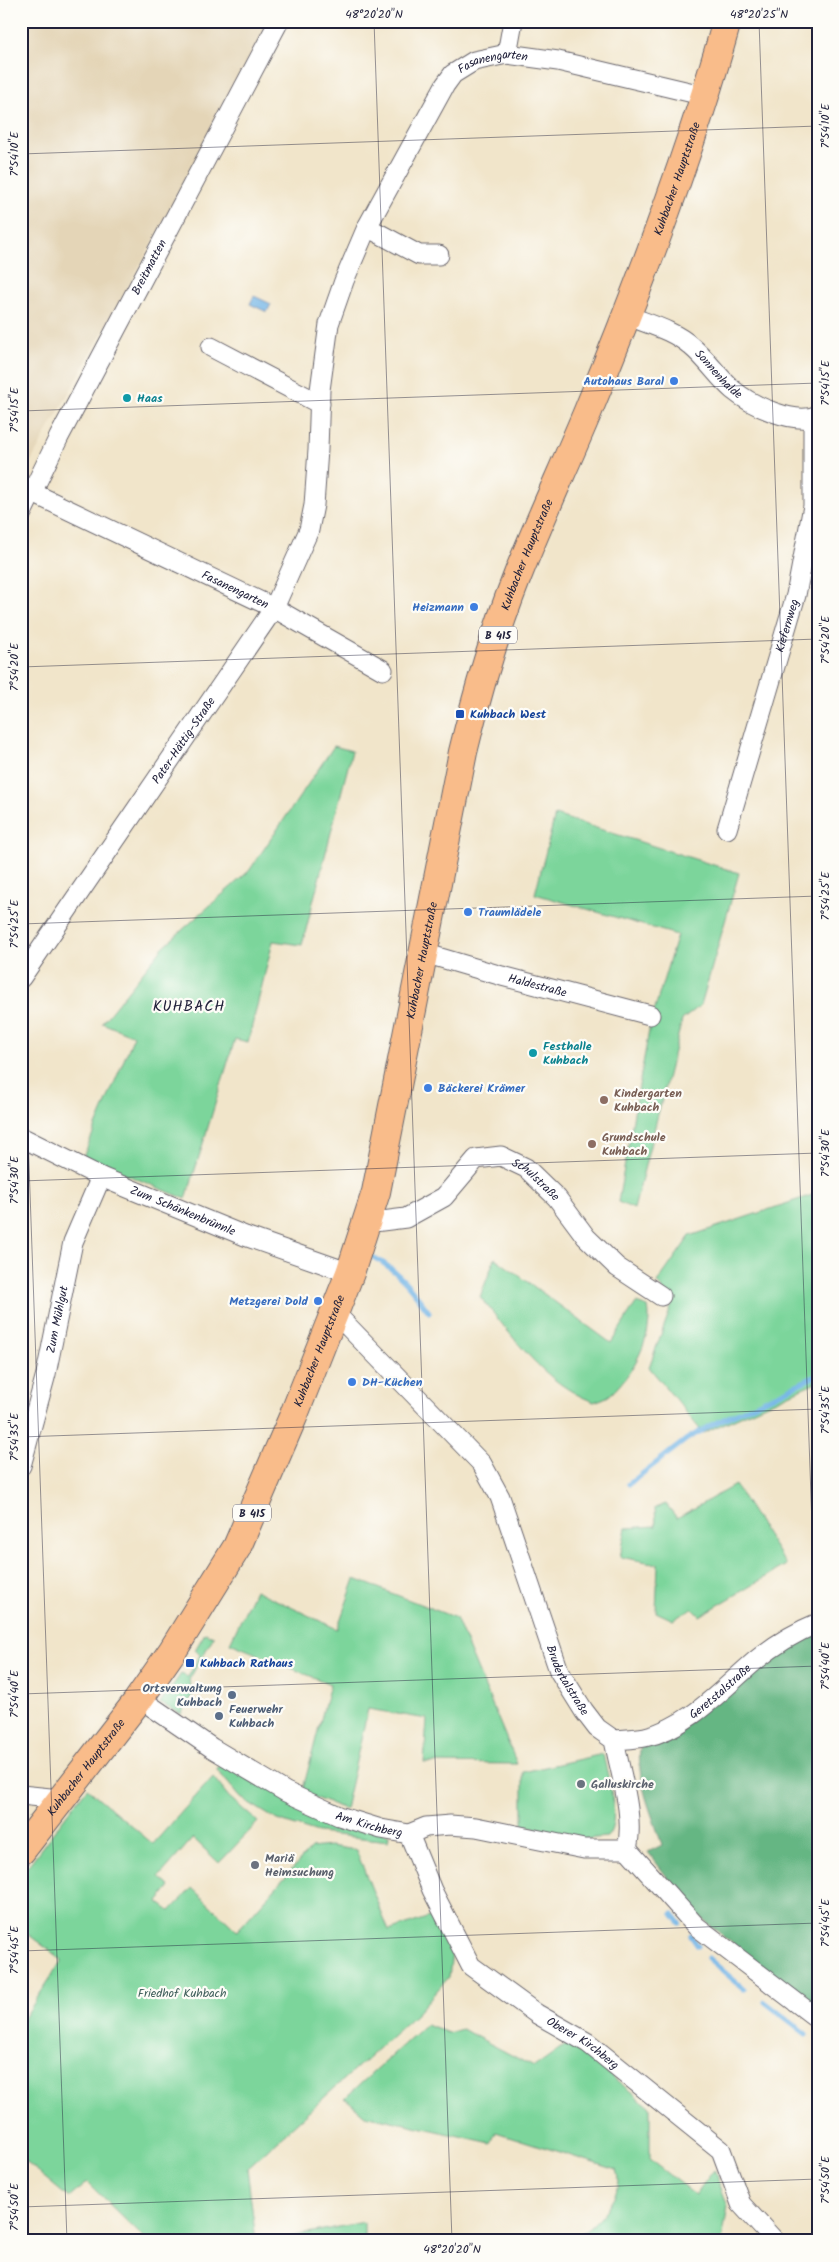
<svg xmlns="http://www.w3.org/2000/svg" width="839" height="2262" viewBox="0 0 839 2262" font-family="Kalam,sans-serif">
<rect width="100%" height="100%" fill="#fdfcf7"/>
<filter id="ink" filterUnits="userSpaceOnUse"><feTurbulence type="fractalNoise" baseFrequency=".02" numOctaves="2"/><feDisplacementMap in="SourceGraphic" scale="10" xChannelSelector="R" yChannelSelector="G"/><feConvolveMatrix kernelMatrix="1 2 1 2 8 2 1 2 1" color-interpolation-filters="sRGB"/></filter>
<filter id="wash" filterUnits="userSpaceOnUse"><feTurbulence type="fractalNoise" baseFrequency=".0096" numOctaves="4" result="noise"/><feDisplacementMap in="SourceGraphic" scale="20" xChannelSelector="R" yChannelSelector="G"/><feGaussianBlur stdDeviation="1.12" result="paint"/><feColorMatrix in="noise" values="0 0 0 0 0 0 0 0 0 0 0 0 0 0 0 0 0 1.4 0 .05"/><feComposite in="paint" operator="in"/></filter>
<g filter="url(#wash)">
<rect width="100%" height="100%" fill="#f1e5ca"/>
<path fill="#e4d5b7" d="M21,21h252l-45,86 -207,372z"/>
<path fill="#7cd59b" stroke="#4f7c6b" d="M334,746l18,5 -50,194 -29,-4 -25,101 -13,-3 -49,160 -103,-42 51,-121 -32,-13 61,-76 86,-76z
M555,815l184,58 -38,132 -19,15 -48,189 -16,-7 32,-177 27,-90 -142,-41z
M818,1193v188l-115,52 -54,-66 24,-65 -16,-19 33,-47z
M495,1258l116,85 25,-40 12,4c6,29 -16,68 -37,87 -4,4 -12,6 -17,8 -50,-18 -81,-66 -114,-105z
M735,1485l51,80 -86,51 -8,-8 -19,12 -17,-8 2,-48 -38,-7 6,-29 30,-2 -1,-18 11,-4 11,14z
M355,1579l101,39 61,146 -93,-1 3,-44 -59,-10 -23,100 -43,-16 28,-109 -100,-41 25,-53 82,39z
M205,1633l9,3 -25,44 3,16 -11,18 -21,-11 21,-29 7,3 12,-22 -5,-5z
M603,1754c4,20 19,68 4,83l-23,2 -61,-14v-53z
M221,1763l168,72 -1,6 -70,-8 -41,-13 -36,-22 -24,-28z
M213,1777l16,20 29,25 -39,41 -26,-25 -34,39 11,10 -12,15 12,9 22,-23 45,43 74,-83 19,-2 26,4 33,81 49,-17 15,30 -4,33 -32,36 -170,155 9,73h-109l-60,-59 -18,16 -48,-40v-135l41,-63 -41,-31v-54l66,-87 66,56z
M426,2024l22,9 14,-4 72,38 35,-25 81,65v53l45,35 19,-25 14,36 -6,35h-153c6,-5 14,-8 20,-13 16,-14 35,-37 27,-58l-120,-38 -5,11 -126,-28 -20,-17z
M364,2222v19h-97z"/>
<path fill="#65b683" stroke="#446c5f" d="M818,1633v381l-125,-103 -45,-59 14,-7c-10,-32 -28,-68 -21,-102l71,-38 88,-65z"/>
<path fill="#71b4e6" stroke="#4a6b90" d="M254,296l17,8 -4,8 -17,-8z"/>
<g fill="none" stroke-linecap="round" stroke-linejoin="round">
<path stroke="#71b4e6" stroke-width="5" d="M373,1257c25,13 39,32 56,55
M629,1484l58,-45 26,-15 105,-49
M673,1914l7,9
M691,1936l7,10
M708,1958l36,31
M765,2002l41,32"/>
</g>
</g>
<g filter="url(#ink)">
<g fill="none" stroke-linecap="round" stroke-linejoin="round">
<defs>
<g id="minor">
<path d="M507,54l6,-33"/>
<path d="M367,227l52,28h20"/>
<path id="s1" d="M626,315c22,9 47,15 65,31 16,13 27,31 42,44 18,15 62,36 85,25"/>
<path d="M211,347l109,57"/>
<path id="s2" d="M33,493l241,115 109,62"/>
<path id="s3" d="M21,515l38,-78 220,-416"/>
<path id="s4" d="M727,829l69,-234 17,-89v-89"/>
<path id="s5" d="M424,953l78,23 148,39"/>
<path id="s6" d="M21,978l253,-370 35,-78 5,-25 4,-55 2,-60 9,-66 15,-43 23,-54 78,-142 8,-11 21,-13 33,-7 51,7 148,35"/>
<path id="s7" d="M21,1137l80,40 144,59 105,37"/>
<path id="s8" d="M366,1223l40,-5 38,-21 32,-38 25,-3 25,12 31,30 29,39 31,30 44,29"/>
<path id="s9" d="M335,1313l147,151 18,33 59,174 25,40 13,17 17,12c6,33 21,76 13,109"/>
<path id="s10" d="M21,1466l25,-92 27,-132 28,-65"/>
<path id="s11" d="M139,1698l73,50 74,44 53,24 42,13 28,5 17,-7 24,-2 26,2 108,22h43"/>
<path id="s12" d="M614,1740c10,-1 21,-1 31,-3 43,-9 78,-49 110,-76 18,-15 41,-29 63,-38"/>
<path d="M21,1795l39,4"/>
<path id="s13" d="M409,1834l23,56 39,76 66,48 51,29 133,107 20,54 34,37"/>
<path d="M627,1849l69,77 122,93"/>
</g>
<g id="primary">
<path id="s14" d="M21,1851l115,-148 37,-53 64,-103 56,-130 57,-144 26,-81 87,-440c14,-59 32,-119 54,-175 22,-56 48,-111 71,-166 52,-126 103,-259 139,-390"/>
</g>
</defs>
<use href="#minor" stroke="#6a666d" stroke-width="21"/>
<use href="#primary" stroke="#6a666d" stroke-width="30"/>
<use href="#minor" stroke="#fff" stroke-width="19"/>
<use href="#primary" stroke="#f9bc8a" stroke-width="28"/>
</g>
</g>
<path fill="none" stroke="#22223b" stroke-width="1" stroke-opacity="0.45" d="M374,21l78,2220M759,21l59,1675M21,154l797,-28M21,411l797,-28M21,667l797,-28M21,924l797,-28M21,937l46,1304M21,1181l797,-28M21,1437l797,-28M21,1694l797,-28M21,1951l797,-28M21,2207l797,-28"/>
<g fill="#3f7fe0" stroke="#fdfcf7" stroke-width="2">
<circle cx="674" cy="381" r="5"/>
<circle cx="474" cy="607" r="5"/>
<circle cx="468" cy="912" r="5"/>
<circle cx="428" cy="1088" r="5"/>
<circle cx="318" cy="1301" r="5"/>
<circle cx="352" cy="1382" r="5"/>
</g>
<g fill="#0f9aa8" stroke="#fdfcf7" stroke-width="2">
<circle cx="127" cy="398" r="5"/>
<circle cx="533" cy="1053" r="5"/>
</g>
<g fill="#1a4fb4" stroke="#fdfcf7" stroke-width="2">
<rect x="455" y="709" width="10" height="10" rx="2.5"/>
<rect x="185" y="1658" width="10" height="10" rx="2.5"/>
</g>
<g fill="#8d6e63" stroke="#fdfcf7" stroke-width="2">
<circle cx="604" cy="1100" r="5"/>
<circle cx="592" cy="1144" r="5"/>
</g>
<g fill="#5c6f8a" stroke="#fdfcf7" stroke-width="2">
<circle cx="232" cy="1695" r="5"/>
<circle cx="219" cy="1716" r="5"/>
</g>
<g fill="#6b7280" stroke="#fdfcf7" stroke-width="2">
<circle cx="581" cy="1784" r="5"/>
<circle cx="255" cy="1865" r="5"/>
</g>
<g text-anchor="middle" stroke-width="4.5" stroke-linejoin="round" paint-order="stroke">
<g fill="#fdfcf7" stroke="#646373" stroke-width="1">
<rect x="479" y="626.5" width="38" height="17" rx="4"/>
<rect x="233" y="1504.5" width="38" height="17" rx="4"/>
</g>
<g font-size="11" font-weight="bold" fill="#22223b">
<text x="498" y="639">B 415</text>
<text x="252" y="1517">B 415</text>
</g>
<g font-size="12" fill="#22223b" stroke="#fdfcf7">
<text dy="4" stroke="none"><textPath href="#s6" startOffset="1064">Fasanengarten</textPath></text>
<text dy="4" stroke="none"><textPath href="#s14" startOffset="1816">Kuhbacher Hauptstraße</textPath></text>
<text dy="4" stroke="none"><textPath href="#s3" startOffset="279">Breitmatten</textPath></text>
<text dy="4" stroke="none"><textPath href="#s1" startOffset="112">Sonnenhalde</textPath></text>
<text dy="4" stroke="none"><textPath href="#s14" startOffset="1411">Kuhbacher Hauptstraße</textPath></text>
<text dy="4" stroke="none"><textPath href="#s2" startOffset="224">Fasanengarten</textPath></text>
<text dy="4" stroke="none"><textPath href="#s4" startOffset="212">Kiefernweg</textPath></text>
<text dy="4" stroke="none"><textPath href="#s6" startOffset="288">Pater-Hättig-Straße</textPath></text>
<text dy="4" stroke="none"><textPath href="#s14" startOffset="991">Kuhbacher Hauptstraße</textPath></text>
<text dy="4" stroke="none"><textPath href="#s5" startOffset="118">Haldestraße</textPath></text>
<text dy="4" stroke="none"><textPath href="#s8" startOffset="201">Schulstraße</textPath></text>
<text dy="4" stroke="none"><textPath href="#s7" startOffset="178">Zum Schänkenbrünnle</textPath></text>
<text dy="4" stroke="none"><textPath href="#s10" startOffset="151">Zum Mühlgut</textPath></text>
<text dy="4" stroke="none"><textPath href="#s14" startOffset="586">Kuhbacher Hauptstraße</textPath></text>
<text dy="4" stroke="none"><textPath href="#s9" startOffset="444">Brudertalstraße</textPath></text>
<text dy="4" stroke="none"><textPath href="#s12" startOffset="120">Geretstalstraße</textPath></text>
<text dy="4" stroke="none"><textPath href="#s14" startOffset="106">Kuhbacher Hauptstraße</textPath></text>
<text dy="4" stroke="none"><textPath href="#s11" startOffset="264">Am Kirchberg</textPath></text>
<text dy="4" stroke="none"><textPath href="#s13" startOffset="282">Oberer Kirchberg</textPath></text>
</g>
<g font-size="12" font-weight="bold" fill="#366cbe" stroke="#fdfcf7" text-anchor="end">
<text x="664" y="385">Autohaus Baral</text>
<text x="464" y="611">Heizmann</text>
<text x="478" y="916" text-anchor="start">Traumlädele</text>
<text x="438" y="1092" text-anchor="start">Bäckerei Krämer</text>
<text x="308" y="1305">Metzgerei Dold</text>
<text x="362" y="1386" text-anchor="start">DH-Küchen</text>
</g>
<g font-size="12" font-weight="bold" fill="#0d838f" stroke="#fdfcf7" text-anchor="start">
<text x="137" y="402">Haas</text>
<text x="543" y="1050">Festhalle<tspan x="543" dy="14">Kuhbach</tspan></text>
</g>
<g font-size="12" font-weight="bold" fill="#164399" stroke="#fdfcf7" text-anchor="start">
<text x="470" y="718">Kuhbach West</text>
<text x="200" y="1667">Kuhbach Rathaus</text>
</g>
<g font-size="12" font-weight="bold" fill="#785e54" stroke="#fdfcf7" text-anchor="start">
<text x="614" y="1097">Kindergarten<tspan x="614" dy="14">Kuhbach</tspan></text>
<text x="602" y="1141">Grundschule<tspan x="602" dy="14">Kuhbach</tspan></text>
</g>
<g font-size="12" font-weight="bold" fill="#4e5e75" stroke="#fdfcf7" text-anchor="end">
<text x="222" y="1692">Ortsverwaltung<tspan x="222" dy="14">Kuhbach</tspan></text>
<text x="229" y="1713" text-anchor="start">Feuerwehr<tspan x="229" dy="14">Kuhbach</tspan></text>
</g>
<g font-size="12" font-weight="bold" fill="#5b616d" stroke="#fdfcf7" text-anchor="start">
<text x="591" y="1788">Galluskirche</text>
<text x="265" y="1862">Mariä<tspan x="265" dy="14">Heimsuchung</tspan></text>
</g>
<g font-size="12" fill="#42615d" stroke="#fdfcf7">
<text x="182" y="1997">Friedhof Kuhbach</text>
</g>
<g font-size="15" letter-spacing="1" fill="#22223b" stroke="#fdfcf7">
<text x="189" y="1011">KUHBACH</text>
</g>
</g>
<rect width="839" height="2262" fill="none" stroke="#fdfcf7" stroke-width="55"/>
<rect x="28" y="28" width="784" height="2206" fill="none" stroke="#22223b" stroke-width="2"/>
<g font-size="12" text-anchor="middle" fill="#22223b">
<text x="374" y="18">48°20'20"N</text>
<text x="759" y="18">48°20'25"N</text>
<text transform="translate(825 126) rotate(-90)" y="4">7°54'10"E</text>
<text transform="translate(14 154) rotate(-90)" y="4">7°54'10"E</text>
<text transform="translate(825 383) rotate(-90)" y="4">7°54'15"E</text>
<text transform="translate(14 410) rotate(-90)" y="4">7°54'15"E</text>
<text transform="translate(825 640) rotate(-90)" y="4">7°54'20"E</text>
<text transform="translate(14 667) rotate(-90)" y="4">7°54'20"E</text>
<text transform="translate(825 896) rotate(-90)" y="4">7°54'25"E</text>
<text transform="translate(14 924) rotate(-90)" y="4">7°54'25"E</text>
<text transform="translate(825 1153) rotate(-90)" y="4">7°54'30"E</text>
<text transform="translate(14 1180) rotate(-90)" y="4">7°54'30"E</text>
<text transform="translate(825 1410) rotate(-90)" y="4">7°54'35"E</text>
<text transform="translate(14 1437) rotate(-90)" y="4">7°54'35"E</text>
<text transform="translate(825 1666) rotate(-90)" y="4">7°54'40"E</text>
<text transform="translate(14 1694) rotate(-90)" y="4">7°54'40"E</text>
<text transform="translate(825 1923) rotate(-90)" y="4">7°54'45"E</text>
<text transform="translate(14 1950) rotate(-90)" y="4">7°54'45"E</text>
<text transform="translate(825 2180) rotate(-90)" y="4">7°54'50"E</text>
<text transform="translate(14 2207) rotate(-90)" y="4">7°54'50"E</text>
<text x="452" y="2253">48°20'20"N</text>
</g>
</svg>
